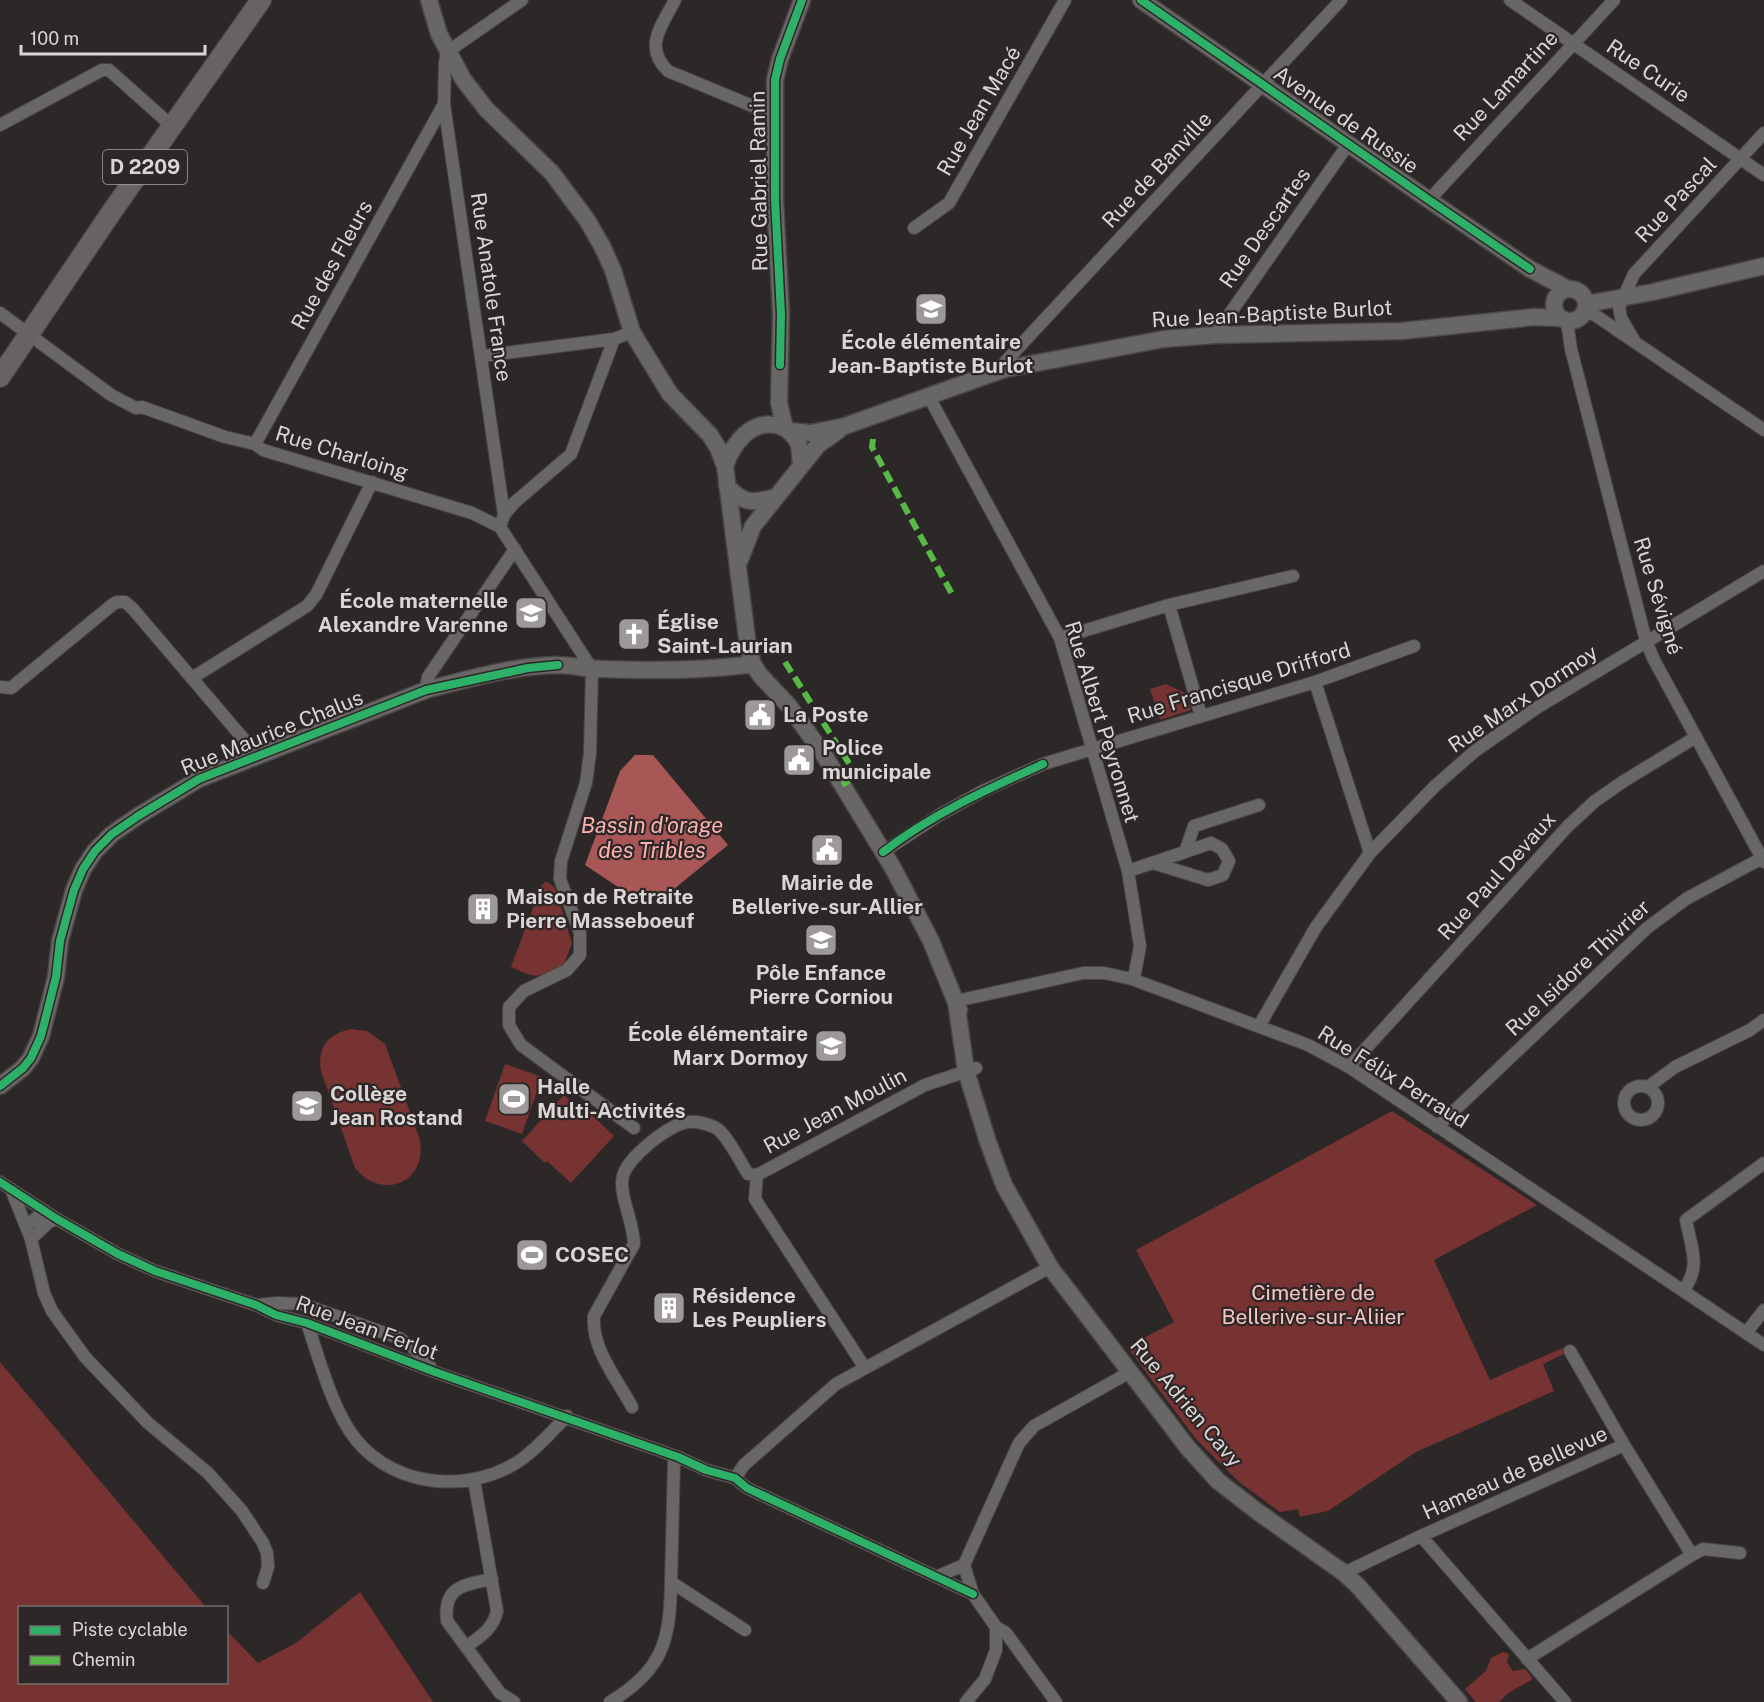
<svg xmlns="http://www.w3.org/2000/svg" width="1764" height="1702" viewBox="0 0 1764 1702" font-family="'Public Sans',sans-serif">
<rect width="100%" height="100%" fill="#2d2828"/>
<path fill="#773232" d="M1166,684l19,9 6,17 -31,10 -10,-31z
M545,882h3l7,6 17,55 -8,21c-26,14 -25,16 -53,3l30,-81z
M351,1029l16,2 18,13 34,93c11,45 -37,65 -64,31l-34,-97c-4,-24 7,-37 30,-42z
M505,1064l37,13 -20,57 -37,-13z
M564,1095l24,22 3,-3 23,22 -43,47 -24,-22 -2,2 -23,-22z
M1392,1111l145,94 -103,55 56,120 77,-34 3,5 -27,13 11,27 -138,61 -88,59 -28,6 -2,-8 -18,3 -41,-30 -43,-43 -69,-92 47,-25 -38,-72z
M0,1362l206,245 -186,1v74h206l1,-51 31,32 38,-20 64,-51 73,110h-433z
M1503,1652l6,2 -2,8 6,9 12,-2 8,10 -23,13 -11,10h-23l-11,-13 21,-18 5,-13z"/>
<path fill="#a85756" d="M635,755h18l75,90 -59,48 -27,10 -57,-38 35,-94z"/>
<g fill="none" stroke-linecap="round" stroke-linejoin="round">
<defs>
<path id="street" d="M675,0c-13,25 -32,47 -7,71l106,44
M1510,0l254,175
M0,125l102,-55h7l64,57
M1429,200l185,-200
M914,228l35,-25 116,-203
M1584,312l11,3 169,115
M0,313l111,82 25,13 6,-1 83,30 30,7 8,6 209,63 28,14 92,142 -2,84 -4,30 -25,78 -1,18 20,54v22l-13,15 -43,21 -15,16v18l12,20 113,83
M1567,321l4,28 75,292 8,19 110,202
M1215,335l134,-192
M1635,342l-14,-24 -2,-11 15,-33 130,-141
M482,356l132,-17 18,-7
M1005,369v-7l336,-362
M929,397l131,241 68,233 12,75 -5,27 -3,6
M255,444l189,-340
M504,515l10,-12 57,-49 43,-115
M500,527l4,-12 -1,-7 -59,-404 1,-41 2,-11 75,-52
M1169,605l32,111
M1060,638l109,-33 124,-29
M192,678l115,-72 9,-11 56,-113
M1315,682l55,171
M0,687l11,1 101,-83 5,-3h8l8,7 114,134 7,14
M426,690l2,-13 87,-128
M883,852l58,-38 42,-23 60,-27 272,-82 99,-36
M1153,863l55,17 15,-5 6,-14 -7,-12 -11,-6 -26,9
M1128,871l57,-19 9,-26 65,-21
M956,1001l127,-28h21l28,6 176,66 41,22 415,278
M1259,1026l57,-99 54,-74 65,-67 40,-35 63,-44 226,-136
M1349,1067l219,-241 27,-25 29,-20 72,-44
M1624 1103a17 17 0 1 1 34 0a17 17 0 1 1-34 0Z
M1648,1087l27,-20 75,-37 14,-10
M1437,1127l210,-199 39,-29 78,-42
M0,1182l57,37 61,35 37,17 101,34 20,10 31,8 128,49 243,85 28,13 29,8 12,10 226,106
M11,1189l20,50 13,54 8,18 33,46 63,66 60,50 34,38 21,32 4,10 1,14 -5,16
M26,1226l19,-15
M31,1239l18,-17 8,-3
M1683,1291c19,-25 8,-43 3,-71l78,-57
M257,1305l20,-2 25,1 97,34 14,10 17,18
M307,1323c12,35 22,75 42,107 35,55 113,66 167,33 19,-12 35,-31 51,-47
M1746,1333l18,-23
M865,1368l-110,-169 2,-24 168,-90 51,-17
M632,1407c-15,-28 -41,-59 -38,-91l40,-72c0,-21 -16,-51 -11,-68 4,-18 47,-53 66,-54 8,-1 25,3 31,9 10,10 20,30 28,43l9,1
M678,1457l-4,6 -3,119 74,48
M735,1478l9,-13 92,-81 214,-117
M1421,1536l144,166
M1692,1555l11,-6 37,4
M964,1565l9,29 23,33v23l-11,29 -19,23
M1344,1573l77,-37 203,-91
M936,1577l28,-12 55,-122 15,-17 96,-54
M492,1579c-28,6 -49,7 -45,42l53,72 14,9
M996,1627l10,6 50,69
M466,1647c15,-11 27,-18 31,-36l-23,-131
M1527,1659l165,-104 -68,-110 -54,-94
M610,1702c53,-32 60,-61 61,-120"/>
<path id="secondary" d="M429,0l10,34 24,45 23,30 66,64 35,47 15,26 11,24 19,62 38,62 40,41 8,13 7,18
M1141,0l288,200 101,69 38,20
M1554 305a16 16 0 1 1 32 0a16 16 0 1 1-32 0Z
M1586,304l67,-12 111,-26
M785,428l-6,-25 2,-89 -6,-114v-120l5,-21 22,-59
M789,431l22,2 34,-7 160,-57 159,-30 51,-4 187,-4 132,-14 25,1
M801,464c-1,-6 -1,-13 -2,-19 -3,-8 -11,-17 -20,-19 -27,-8 -46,17 -54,40l23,180 5,18 7,11 29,31 35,49 69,113 38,73 28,69
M727,486c17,19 27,17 49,11
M740,560l13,-34 65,-81 21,-15
M956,1001l10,70 22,71 16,43 46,82 138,181 30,33 40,31 86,61 14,13 101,116
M0,1086l23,-18 8,-10 10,-22 15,-59 4,-36 14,-51 9,-21 12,-18 17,-17 26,-18 61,-37 227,-89c42,-11 87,-24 131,-25 15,0 30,4 45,4 51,2 101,2 151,-5"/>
<path id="primary" d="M0,377l113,-167 148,-210"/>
</defs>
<use href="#street" stroke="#484545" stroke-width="14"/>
<use href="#secondary" stroke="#484545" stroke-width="19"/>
<use href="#primary" stroke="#484545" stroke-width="22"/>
<use href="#street" stroke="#696666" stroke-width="12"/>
<use href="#secondary" stroke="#696666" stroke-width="16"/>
<use href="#primary" stroke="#696262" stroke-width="20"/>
<path stroke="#58b947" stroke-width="6" stroke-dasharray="12 6" stroke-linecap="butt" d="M873,439l-1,8 80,147
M785,662l72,114 -15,9"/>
<defs>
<path id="cycleway" d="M1141,0l288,200 101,69
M780,365l1,-51 -6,-114v-120l5,-21 22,-59
M883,852c49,-38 105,-63 160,-88
M0,1086l23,-18 8,-10 10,-22 15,-59 4,-36 14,-51 9,-21 12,-18 17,-17 26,-18 61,-37 227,-89 102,-22 30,-3
M0,1182l57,37 61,35 37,17 101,34 20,10 31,8 128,49 243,85 28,13 29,8 12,10 226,106"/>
</defs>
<use href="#cycleway" stroke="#2e2727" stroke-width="11"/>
<use href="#cycleway" stroke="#2db169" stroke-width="8"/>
</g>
<defs>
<symbol id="school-square" viewBox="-11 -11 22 22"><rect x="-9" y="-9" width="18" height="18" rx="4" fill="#9e9999" stroke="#2e2727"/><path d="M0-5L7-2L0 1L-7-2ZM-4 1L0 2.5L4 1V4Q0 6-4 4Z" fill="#fff"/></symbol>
<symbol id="church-square" viewBox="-11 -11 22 22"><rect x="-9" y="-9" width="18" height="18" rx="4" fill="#9e9999" stroke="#2e2727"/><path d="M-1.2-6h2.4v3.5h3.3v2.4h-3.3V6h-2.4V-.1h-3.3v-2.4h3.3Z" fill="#fff"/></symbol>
<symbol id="civic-square" viewBox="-11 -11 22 22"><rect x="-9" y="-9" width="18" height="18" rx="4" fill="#9e9999" stroke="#2e2727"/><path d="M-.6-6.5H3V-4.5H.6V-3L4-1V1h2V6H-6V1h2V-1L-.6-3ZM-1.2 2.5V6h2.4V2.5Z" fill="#fff"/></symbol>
<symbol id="building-square" viewBox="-11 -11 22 22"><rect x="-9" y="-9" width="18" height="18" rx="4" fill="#9e9999" stroke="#2e2727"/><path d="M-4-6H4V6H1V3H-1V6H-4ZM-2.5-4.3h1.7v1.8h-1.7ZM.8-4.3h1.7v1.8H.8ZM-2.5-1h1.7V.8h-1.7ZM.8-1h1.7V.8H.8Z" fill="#fff"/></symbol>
<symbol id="stadium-square" viewBox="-11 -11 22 22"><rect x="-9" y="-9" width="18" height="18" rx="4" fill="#9e9999" stroke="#2e2727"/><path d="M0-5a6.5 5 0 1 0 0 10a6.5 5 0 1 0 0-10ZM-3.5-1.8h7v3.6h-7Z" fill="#fff"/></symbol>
</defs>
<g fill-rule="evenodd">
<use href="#school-square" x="912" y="290" width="38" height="38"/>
<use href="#school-square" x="512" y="594" width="38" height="38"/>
<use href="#church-square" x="615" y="615" width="38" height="38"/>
<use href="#civic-square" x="741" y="696" width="38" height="38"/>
<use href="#civic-square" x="780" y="741" width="38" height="38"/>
<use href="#civic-square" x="808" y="831" width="38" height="38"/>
<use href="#building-square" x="464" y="890" width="38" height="38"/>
<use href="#school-square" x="802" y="921" width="38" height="38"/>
<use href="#school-square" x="812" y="1027" width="38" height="38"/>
<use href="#stadium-square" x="495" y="1080" width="38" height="38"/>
<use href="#school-square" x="288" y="1087" width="38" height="38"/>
<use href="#stadium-square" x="513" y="1236" width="38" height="38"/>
<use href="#building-square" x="650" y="1289" width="38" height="38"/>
</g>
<g text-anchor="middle" stroke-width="4.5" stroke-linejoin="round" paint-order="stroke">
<rect fill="#2e2727" stroke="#a7a2a2" stroke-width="1.5" x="103" y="150" width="84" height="34" rx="4.5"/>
<g font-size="20" font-weight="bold" fill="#dbd6d6">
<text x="145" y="174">D 2209</text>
</g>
<g font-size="21" fill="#dbd6d6" stroke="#2e2727">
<text transform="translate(1648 71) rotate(34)" y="7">Rue Curie</text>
<text transform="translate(1506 86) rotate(-47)" y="7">Rue Lamartine</text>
<text transform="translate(979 111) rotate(-60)" y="7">Rue Jean Macé</text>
<text transform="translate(1346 120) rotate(35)" y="7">Avenue de Russie</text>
<text transform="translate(1157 170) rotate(-47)" y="7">Rue de Banville</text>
<text transform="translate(759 181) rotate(-91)" y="7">Rue Gabriel Ramin</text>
<text transform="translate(1676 200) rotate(-47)" y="7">Rue Pascal</text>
<text transform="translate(1265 228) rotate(-55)" y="7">Rue Descartes</text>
<text transform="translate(332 265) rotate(-61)" y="7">Rue des Fleurs</text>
<text transform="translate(491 287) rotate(82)" y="7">Rue Anatole France</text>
<text transform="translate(1272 314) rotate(-3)" y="7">Rue Jean-Baptiste Burlot</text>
<text transform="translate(342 453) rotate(17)" y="7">Rue Charloing</text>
<text transform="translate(1658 596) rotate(73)" y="7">Rue Sévigné</text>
<text transform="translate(1239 683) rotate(-17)" y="7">Rue Francisque Drifford</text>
<text transform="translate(1523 699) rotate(-34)" y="7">Rue Marx Dormoy</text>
<text transform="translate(1102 722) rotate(73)" y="7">Rue Albert Peyronnet</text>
<text transform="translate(272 733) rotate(-22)" y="7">Rue Maurice Chalus</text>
<text transform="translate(1497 876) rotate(-48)" y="7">Rue Paul Devaux</text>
<text transform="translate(1578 968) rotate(-43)" y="7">Rue Isidore Thivrier</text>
<text transform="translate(1393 1077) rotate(32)" y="7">Rue Félix Perraud</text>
<text transform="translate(835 1111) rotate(-28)" y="7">Rue Jean Moulin</text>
<text transform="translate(367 1328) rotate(20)" y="7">Rue Jean Ferlot</text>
<text transform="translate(1186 1403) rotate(50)" y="7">Rue Adrien Cavy</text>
<text transform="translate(1515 1473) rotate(-24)" y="7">Hameau de Bellevue</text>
</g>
<g font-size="21" font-weight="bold" fill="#dbd6d6" stroke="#2e2727" text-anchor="start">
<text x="931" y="349" text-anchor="middle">École élémentaire<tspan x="931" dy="24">Jean-Baptiste Burlot</tspan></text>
<text x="508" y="608" text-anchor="end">École maternelle<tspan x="508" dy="24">Alexandre Varenne</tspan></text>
<text x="657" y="629">Église<tspan x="657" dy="24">Saint-Laurian</tspan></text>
<text x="783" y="722">La Poste</text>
<text x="822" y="755">Police<tspan x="822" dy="24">municipale</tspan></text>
<text x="827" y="890" text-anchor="middle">Mairie de<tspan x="827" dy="24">Bellerive-sur-Allier</tspan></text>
<text x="506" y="904">Maison de Retraite<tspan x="506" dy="24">Pierre Masseboeuf</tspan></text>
<text x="821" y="980" text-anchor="middle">Pôle Enfance<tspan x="821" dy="24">Pierre Corniou</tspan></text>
<text x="808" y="1041" text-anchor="end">École élémentaire<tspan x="808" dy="24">Marx Dormoy</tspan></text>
<text x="537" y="1094">Halle<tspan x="537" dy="24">Multi-Activités</tspan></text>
<text x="330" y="1101">Collège<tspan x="330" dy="24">Jean Rostand</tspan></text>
<text x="555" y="1262">COSEC</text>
<text x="692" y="1303">Résidence<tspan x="692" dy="24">Les Peupliers</tspan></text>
</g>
<g font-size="21" fill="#f7c5c2" stroke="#2e2727">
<text x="1313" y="1300">Cimetière de<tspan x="1313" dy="24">Bellerive-sur-Aliier</tspan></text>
</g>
<g font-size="22" font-style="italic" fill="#fcb2ae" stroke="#2e2727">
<text x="652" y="833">Bassin d'orage<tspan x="652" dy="25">des Tribles</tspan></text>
</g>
</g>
<rect x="18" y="1606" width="210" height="78" fill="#2e2727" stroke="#736d6d" stroke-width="1.5"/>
<rect x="30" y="1626" width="30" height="9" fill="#2db169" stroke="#736d6d" stroke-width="1.5"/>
<text x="72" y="1636" font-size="18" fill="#dbd6d6">Piste cyclable</text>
<rect x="30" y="1656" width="30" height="9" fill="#58b947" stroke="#736d6d" stroke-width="1.5"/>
<text x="72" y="1666" font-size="18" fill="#dbd6d6">Chemin</text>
<path d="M21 45v9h184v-9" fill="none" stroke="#dbd6d6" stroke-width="3"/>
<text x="30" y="45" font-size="18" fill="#dbd6d6" stroke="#2e2727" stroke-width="4.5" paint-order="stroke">100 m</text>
</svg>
